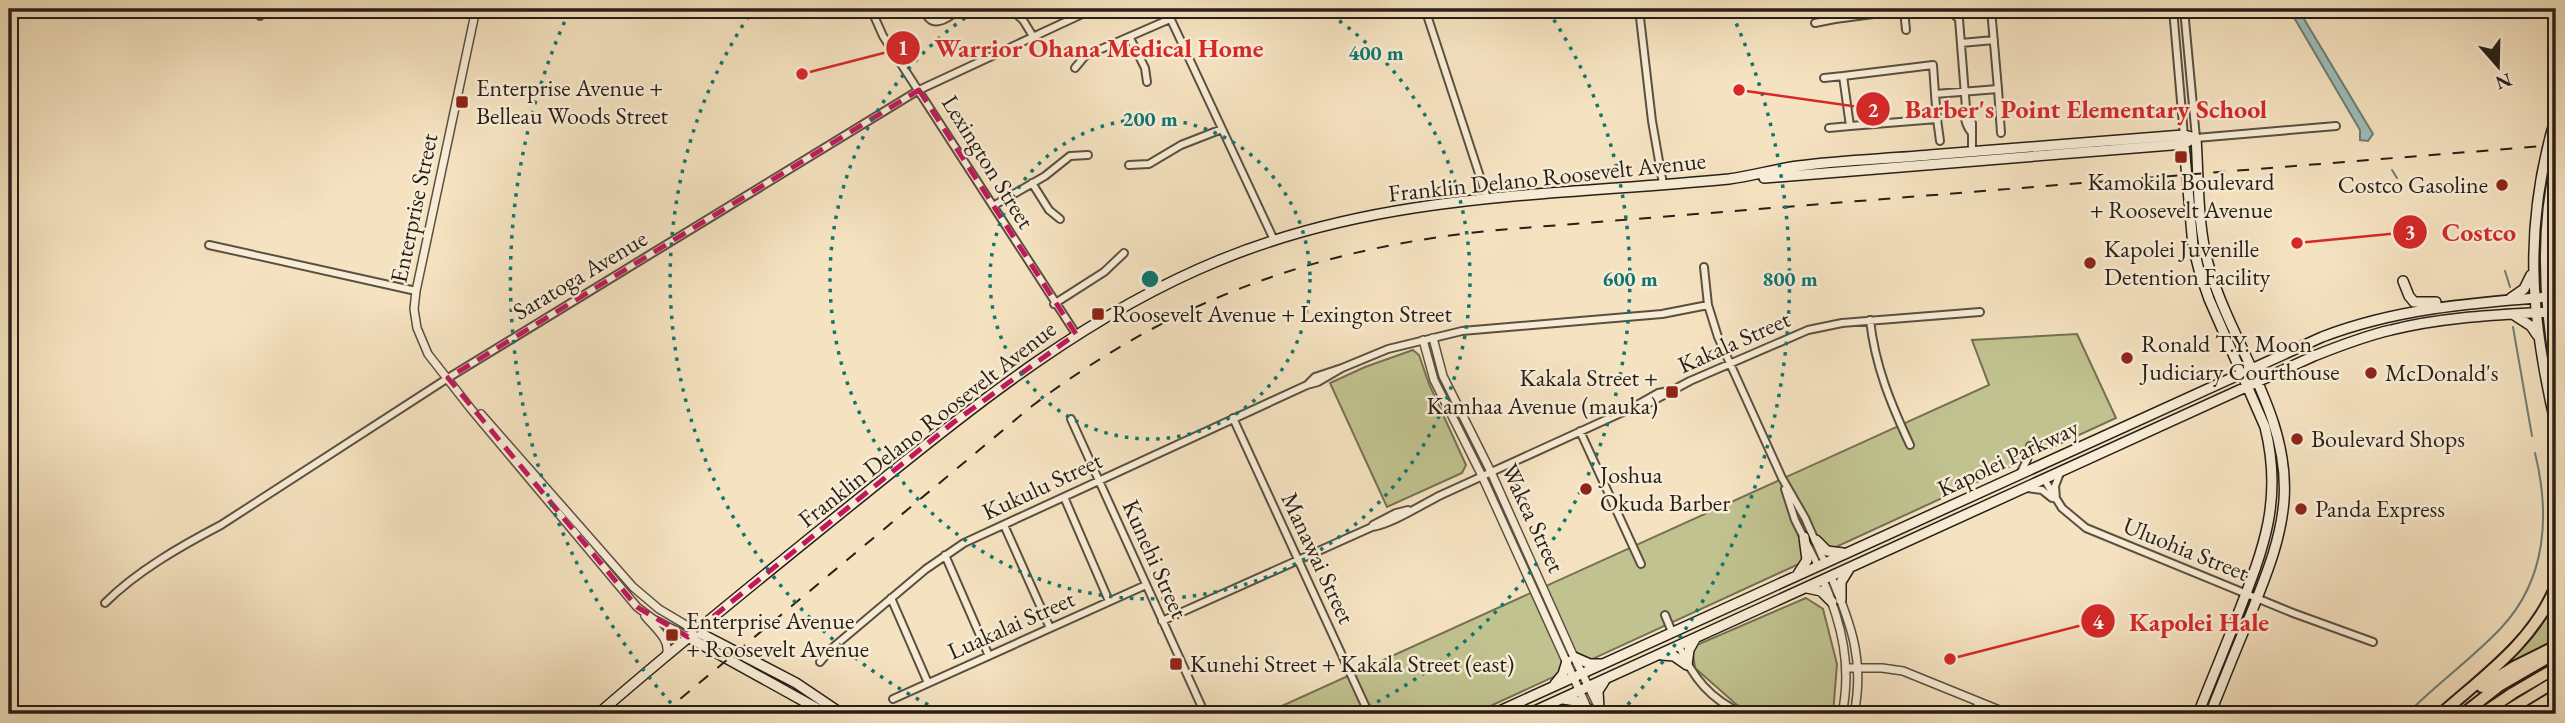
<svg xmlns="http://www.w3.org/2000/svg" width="2565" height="723" viewBox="0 0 2565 723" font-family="'EB Garamond',serif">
<rect width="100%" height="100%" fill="#f5e2c0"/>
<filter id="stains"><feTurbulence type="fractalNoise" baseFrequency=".00286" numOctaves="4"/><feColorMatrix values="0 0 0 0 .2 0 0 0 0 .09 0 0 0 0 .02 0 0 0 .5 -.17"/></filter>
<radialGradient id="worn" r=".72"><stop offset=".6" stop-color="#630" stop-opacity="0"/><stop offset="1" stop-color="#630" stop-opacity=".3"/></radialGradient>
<path fill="#c0c28f" stroke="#747052" stroke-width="2" d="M2077,334l39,84 -643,296h-209l725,-329 -17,-45z
M1413,350l6,5 10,29 37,81 -4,8 -75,34 -57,-124 35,-16z
M2556,589v51l-60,31z
M1806,598l17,11 14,55 -4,50h-84l1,-3 -13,-6 -42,-37 -3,-21z"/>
<path fill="#9dbdb8" stroke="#6e7e77" stroke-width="2" d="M2289,9h9l75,125 -5,7 -8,-1v-10z"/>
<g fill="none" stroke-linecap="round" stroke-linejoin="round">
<path stroke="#6e7e77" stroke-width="2" d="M2392,170l5,8
M2505,271l5,16
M2513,327l19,109
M2407,714c29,-30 65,-55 94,-86 46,-49 49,-114 34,-175"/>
<defs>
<path id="minor" d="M871,9l12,27 193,298
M924,9c7,22 23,10 36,0
M1011,9l12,11 11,18
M1166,9l108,231
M1425,9l62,189
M1639,9l13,112 11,63
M1833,9l2,10 69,-9 2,20
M1948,9l11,10 7,89c-2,10 -1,16 5,24
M1991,9l7,80
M2173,9l11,127
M2184,9l12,129 140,-12
M2471,12l2,-3
M260,16l1,-7
M1815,23l20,-4
M1130,38l15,30 2,14
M1961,43l33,-3
M1075,68l10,-12 85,-37
M1824,78l19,-2
M1935,94l-2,-29 -90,11 7,50 87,-7 -2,-25 63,-5 3,44
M1966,108l6,15v29
M1937,119l3,22
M1829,128l21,-2
M1129,165l20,-1 32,-19 41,-16
M1032,183l17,27 11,9
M993,206l52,-30 25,-20 18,-1
M209,245l207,46
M1704,267l4,38 10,32 64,141 23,40 20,45
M1054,304l50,-32 20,-19
M1870,320c5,46 21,84 40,125
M1307,385l8,-8 27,-9
M1635,406l23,-13 11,-2
M1233,418l136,296
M1071,419l134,295
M1580,431l61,133
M2020,474l7,-14 3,-14
M2044,479l18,29 24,20 207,85 80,29
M2027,488l15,2 10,8
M1785,489l10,31 23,46
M1064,497l45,104
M2056,499l-1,-13 5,-13
M1004,525l46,103
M1373,525l23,-12 12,-3
M945,555l44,101
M891,598l37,85
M105,603c32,-32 76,-57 116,-78l227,-147 471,-288 174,-81
M1665,615l7,17
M1162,621l210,-94c20,-3 49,-22 69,-32 64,-29 128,-59 193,-88l11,-2 45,-24 118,-51 34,-7 138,-11
M1679,646c14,32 31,53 64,68
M820,662l11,-13 95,-80 38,-26 343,-158 11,-3 24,-14 46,-19 74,-18 200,-17 46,-9
M893,699l253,-114
M1974,714l5,-12"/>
<path id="tertiary" d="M476,9l-60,282 -2,18 3,19 11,26 43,55 166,198 16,12 35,18
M2546,275l10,12
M2552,337l4,-14
M1433,338l10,38 48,96 82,183 29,59
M1423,340l11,40 48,96 108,238
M481,414l152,173 26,22 37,22
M1831,576c20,48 34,85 23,138
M1823,580c19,44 29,87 19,134
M645,616c9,11 27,25 21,39
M1847,668h35l21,3 106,43"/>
<path id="secondary" d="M2556,116c-33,110 -26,200 0,310
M2196,138c3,43 1,91 14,132 23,77 80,146 74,230 -3,41 -19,78 -34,116 -14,33 -27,66 -40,98
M2184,144l9,102 6,24 10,29 56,128c18,72 -1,121 -27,187 -13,34 -27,67 -40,100
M2556,162c-16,68 -12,142 0,211
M1764,178l420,-34 5,-3
M2403,281l6,15 5,6h22
M2511,298l13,-9 7,-14
M2514,315l17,11 6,9
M1816,540l11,11 16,2
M1798,574l9,-14 -3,-23
M1807,588l14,3 11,11
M1841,600v-18l8,-13
M696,631l100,52 46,31
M688,637l139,77
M1662,655l12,1 13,9 2,-15 6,-11
M1574,657l16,7h11
M1555,684l8,-10 4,-13
M1563,699l13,2 12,8
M1599,708l-1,-17 7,-11
M598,714c86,-75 175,-146 264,-218 112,-90 223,-181 358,-236 165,-68 335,-64 509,-81 23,-3 46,-10 69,-13 44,-6 88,-7 132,-11 84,-7 169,-13 253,-20l13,3
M1493,714l829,-377c73,-28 148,-34 225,-40
M1528,714l786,-358c25,-10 51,-20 77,-26 51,-13 105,-15 157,-18"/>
<path id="motorway" d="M2556,441v3
M2482,687l32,-20 42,-21
M2441,714c44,-39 92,-72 115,-128
M2463,714l36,-28 55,-32
M2482,714l31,-21 43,-25
M2502,714l54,-33"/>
</defs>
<use href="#minor" stroke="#5a5040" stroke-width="10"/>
<use href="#tertiary" stroke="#5a5040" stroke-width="10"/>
<use href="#secondary" stroke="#271f16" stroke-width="12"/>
<use href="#motorway" stroke="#271f16" stroke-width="14"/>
<use href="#minor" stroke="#f8ecd6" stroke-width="6"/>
<use href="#tertiary" stroke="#f8ecd6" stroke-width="7"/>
<use href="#secondary" stroke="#f8ecd6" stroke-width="9"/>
<use href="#motorway" stroke="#f5e2c0" stroke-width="10"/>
<path stroke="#271f16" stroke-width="2" stroke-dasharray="12 12" stroke-linecap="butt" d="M662,714l370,-308c143,-108 289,-159 466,-176l1058,-85"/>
</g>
<path fill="none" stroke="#c2185b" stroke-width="5" stroke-dasharray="14 9" stroke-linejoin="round" d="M919,90l157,244 -122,88 -266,215 -51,-30 -189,-229z"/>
<g fill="none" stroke="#0f766e" stroke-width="3.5" stroke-dasharray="3.5 7">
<circle cx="1150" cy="279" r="160"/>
<path d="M1322 9A320 320 0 1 1 978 9"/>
<path d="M947 714A480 480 0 0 1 752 11M1548 11A480 480 0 0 1 1353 714"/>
<path d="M678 711A640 640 0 0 1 568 14M1732 14A640 640 0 0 1 1622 711"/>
</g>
<g fill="#8f2418" stroke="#f8ecd6" stroke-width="2.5">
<rect x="455" y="95" width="14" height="14" rx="3.5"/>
<rect x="2174" y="150" width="14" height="14" rx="3.5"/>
<circle cx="2502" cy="185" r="7"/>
<circle cx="2090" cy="263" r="7"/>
<rect x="1091" y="307" width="14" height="14" rx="3.5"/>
<circle cx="2127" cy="358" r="7"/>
<circle cx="2371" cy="373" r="7"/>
<rect x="1665" y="385" width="14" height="14" rx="3.5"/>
<circle cx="2297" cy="439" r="7"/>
<circle cx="1586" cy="489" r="7"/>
<circle cx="2301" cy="509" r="7"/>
<rect x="665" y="628" width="14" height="14" rx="3.5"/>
<rect x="1169" y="657" width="14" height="14" rx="3.5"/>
</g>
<g text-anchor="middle" stroke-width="5" stroke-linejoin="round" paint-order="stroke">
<g font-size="24" fill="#271f16" stroke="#f8ecd6" text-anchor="start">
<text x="476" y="96">Enterprise Avenue +<tspan x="476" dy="28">Belleau Woods Street</tspan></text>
<text x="2181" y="190" text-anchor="middle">Kamokila Boulevard<tspan x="2181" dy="28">+ Roosevelt Avenue</tspan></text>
<text x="2488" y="193" text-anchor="end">Costco Gasoline</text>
<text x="2104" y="257">Kapolei Juvenille<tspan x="2104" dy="28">Detention Facility</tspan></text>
<text x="1112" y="322">Roosevelt Avenue + Lexington Street</text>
<text x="2141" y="352">Ronald T.Y. Moon<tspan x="2141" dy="28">Judiciary Courthouse</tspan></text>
<text x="2385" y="381">McDonald's</text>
<text x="1658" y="386" text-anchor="end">Kakala Street +<tspan x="1658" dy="28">Kamhaa Avenue (mauka)</tspan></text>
<text x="2311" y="447">Boulevard Shops</text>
<text x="1600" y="483">Joshua<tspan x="1600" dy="28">Okuda Barber</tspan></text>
<text x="2315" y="517">Panda Express</text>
<text x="686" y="629">Enterprise Avenue<tspan x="686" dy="28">+ Roosevelt Avenue</tspan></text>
<text x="1190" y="672">Kunehi Street + Kakala Street (east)</text>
</g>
<g font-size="24" fill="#271f16" stroke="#f8ecd6">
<text transform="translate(988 162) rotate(58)" y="8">Lexington Street</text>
<text transform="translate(1547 177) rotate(-6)" y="8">Franklin Delano Roosevelt Avenue</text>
<text transform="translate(414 208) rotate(-78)" y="8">Enterprise Street</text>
<text transform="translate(580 275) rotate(-31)" y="8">Saratoga Avenue</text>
<text transform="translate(1734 342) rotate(-24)" y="8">Kakala Street</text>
<text transform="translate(927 424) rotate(-38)" y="8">Franklin Delano Roosevelt Avenue</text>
<text transform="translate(2008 458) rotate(-25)" y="8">Kapolei Parkway</text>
<text transform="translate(1042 486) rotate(-25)" y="8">Kukulu Street</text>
<text transform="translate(1533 518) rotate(65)" y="8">Wakea Street</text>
<text transform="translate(2186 549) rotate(22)" y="8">Uluohia Street</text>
<text transform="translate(1318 558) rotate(65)" y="8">Manawai Street</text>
<text transform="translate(1155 559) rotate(66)" y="8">Kunehi Street</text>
<text transform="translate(1011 625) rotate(-24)" y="8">Luakalai Street</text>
</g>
</g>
<circle cx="1150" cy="279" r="10" fill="#0f766e" stroke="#f8ecd6" stroke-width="3.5"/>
<g font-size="21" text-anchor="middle" font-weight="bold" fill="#0f766e" stroke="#f8ecd6" stroke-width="5" stroke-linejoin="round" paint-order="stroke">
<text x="1376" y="60">400 m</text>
<text x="1150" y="126">200 m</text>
<text x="1630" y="286">600 m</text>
<text x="1790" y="286">800 m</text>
</g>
<path fill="none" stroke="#d62828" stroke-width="2.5" d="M802 74L903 48M1739 90L1873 109M2297 243L2410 232M1950 659L2098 621"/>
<g fill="#d62828" stroke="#f8ecd6" stroke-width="2.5">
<circle cx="802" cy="74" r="7"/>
<circle cx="1739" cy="90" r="7"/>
<circle cx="2297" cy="243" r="7"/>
<circle cx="1950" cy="659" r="7"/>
<circle cx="903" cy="48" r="18"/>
<circle cx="1873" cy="109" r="18"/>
<circle cx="2410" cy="232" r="18"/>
<circle cx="2098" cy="621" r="18"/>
</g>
<g font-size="21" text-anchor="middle" font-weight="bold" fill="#fff">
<text x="903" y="55">1</text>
<text x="1873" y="117">2</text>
<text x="2410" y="239">3</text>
<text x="2098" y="629">4</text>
</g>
<g font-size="26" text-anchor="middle" font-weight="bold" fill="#d62828" stroke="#f8ecd6" stroke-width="5" stroke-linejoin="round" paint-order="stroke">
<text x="1099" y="57">Warrior Ohana Medical Home</text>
<text x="2086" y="118">Barber's Point Elementary School</text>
<text x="2479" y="241">Costco</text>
<text x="2199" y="631">Kapolei Hale</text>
</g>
<rect width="2565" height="723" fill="none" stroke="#f5e2c0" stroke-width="35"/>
<rect x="10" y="10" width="2544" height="702" fill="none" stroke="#271f16" stroke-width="3.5"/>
<rect x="18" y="18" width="2530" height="688" fill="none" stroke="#271f16" stroke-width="2"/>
<g transform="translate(2498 66) rotate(160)" stroke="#f8ecd6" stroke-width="5" paint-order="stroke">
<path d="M0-5L12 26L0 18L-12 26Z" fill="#271f16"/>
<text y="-10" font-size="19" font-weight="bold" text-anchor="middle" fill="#271f16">N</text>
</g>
<rect width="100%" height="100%" filter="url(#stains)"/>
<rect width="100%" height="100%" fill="url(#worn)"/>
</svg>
